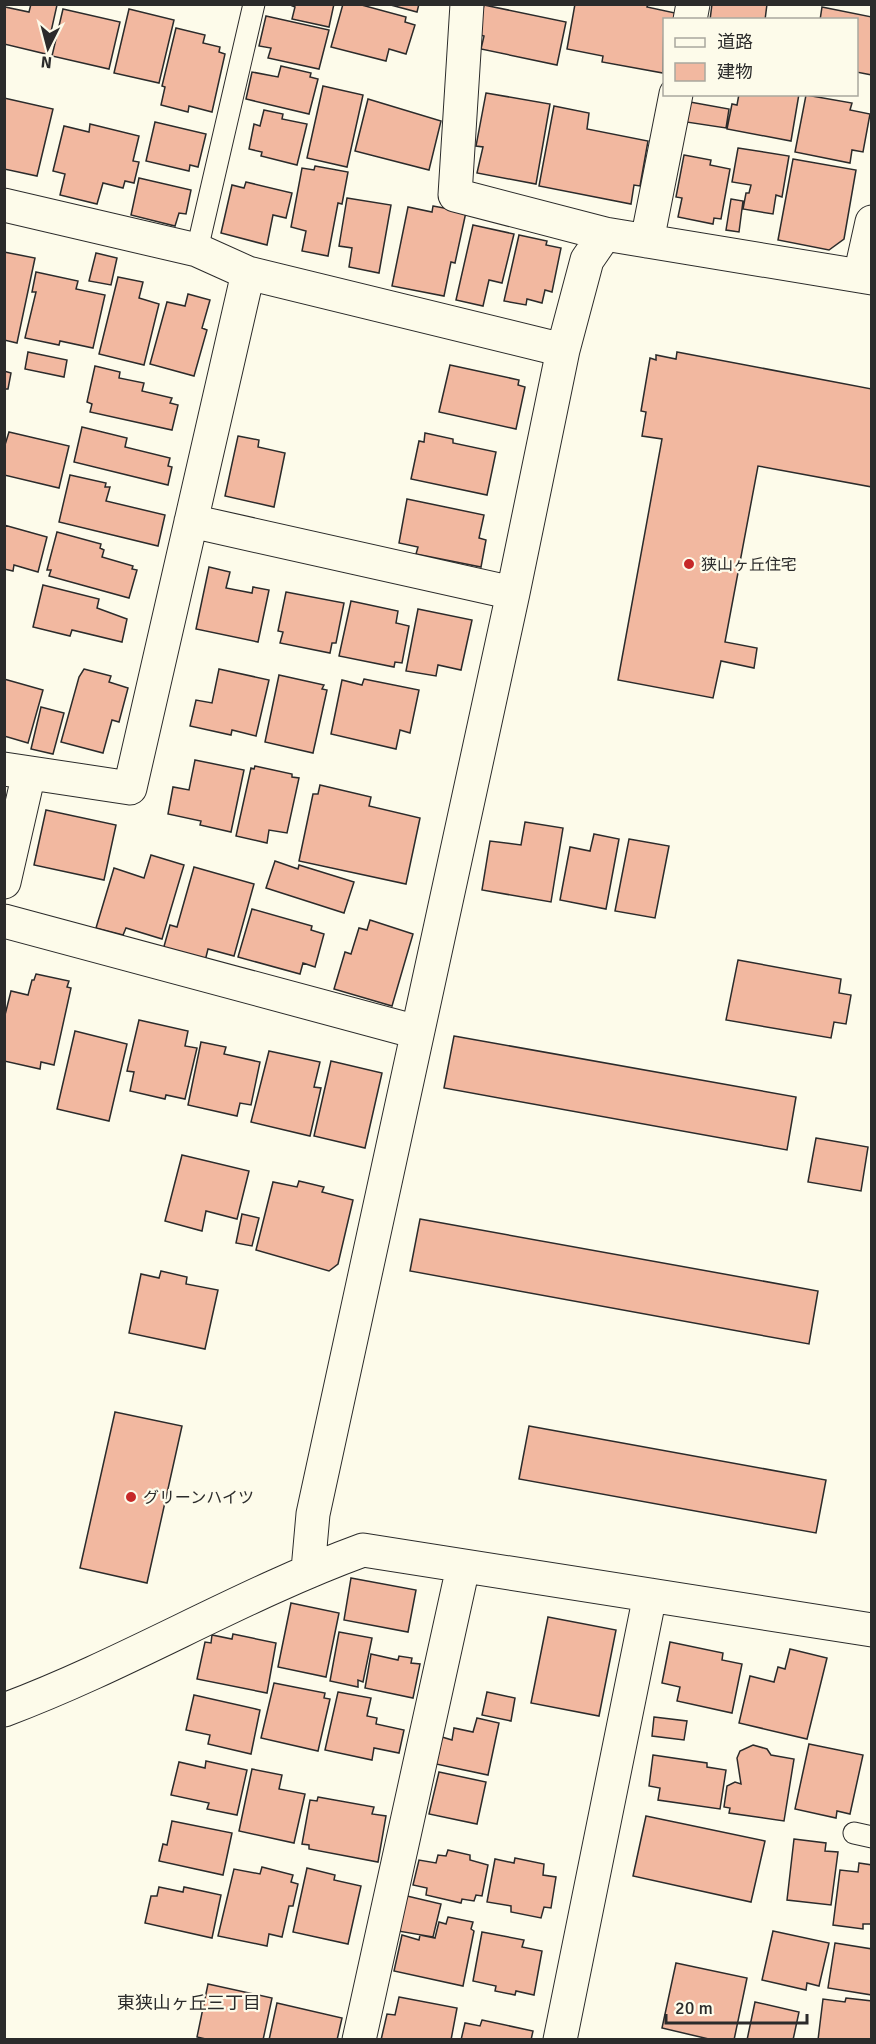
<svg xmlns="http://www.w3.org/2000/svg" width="876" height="2044" viewBox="0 0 876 2044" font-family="Signika,'Noto Sans JP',sans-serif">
<rect width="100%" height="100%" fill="#fdfbea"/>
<path fill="#f2b8a0" stroke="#2b2b2b" stroke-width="1.5" d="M31,4l26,1 -11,49 -42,-10 1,-37 24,5z
M288,4h46l-5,23 -37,-8 3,-12z
M343,4h15l48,13 -1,5 10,3 -9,29 -17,-5 -3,12 -55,-14z
M387,4h32l-2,8z
M575,4h73l-1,3 28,6 -2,7h-9l-1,53 -61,-11 1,-6 -36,-7z
M712,4h55l-2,16h-55z
M484,5l82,17 -9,43 -76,-16 3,-13 -7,-2z
M822,7l50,10v58l-16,-3v-52h-36z
M63,9l57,13 -11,47 -57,-13z
M129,9l45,11 -15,63 -45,-10z
M266,16l63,14 -10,39 -51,-11 3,-10 -12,-2z
M176,28l29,7 -2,8 17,4 -1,5 6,2 -13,58 -23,-6 -1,6 -27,-7 4,-18 -3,-1z
M281,66l30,7 -1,4 8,2 -9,35 -63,-15 6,-27 26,5z
M323,86l40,9 -16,72 -40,-9z
M486,93l64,11 -14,80 -59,-11 6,-26 -7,-1z
M739,94h60l-8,47 -64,-12 5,-25 5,1z
M806,95l46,8 -2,7 20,4 -7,38 -11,-2 -2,13 -55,-11z
M4,98l49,11 -16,67 -33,-7z
M368,99l73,22 -12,49 -74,-19z
M690,102l39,7 -3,19 -40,-6z
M554,106l35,7 -2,16 61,12 -8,45 -6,-1 -3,19 -92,-18z
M264,110l19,4 -1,5 25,5 -10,41 -36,-9 1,-4 -13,-3 5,-25 6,2z
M155,122l51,12 -8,33 -8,-2 -1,6 -43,-10z
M90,124l49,12 -6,25 6,1 -5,21 -9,-2 -2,7 -20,-5 -6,21 -37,-9 5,-21 -12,-3 11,-45 25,6z
M738,148l51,8 -7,41 -6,-2 -3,19 -30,-5 3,-16h3l2,-8 -19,-3z
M684,155l27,5 -1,5 20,4 -9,50 -7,-1 -1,6 -35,-7 4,-19 -6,-1z
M793,159l63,11 -12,69 -15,11 -51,-10z
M315,166l33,6 -6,32 -4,-1 -10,53 -26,-5 4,-20 -15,-4 11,-59 12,2z
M139,178l52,12 -5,24 -7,-1 -4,13 -44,-11z
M246,182l46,11 -6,25 -13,-3 -6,30 -46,-12 11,-48 12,3z
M347,198l44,7 -12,68 -30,-6 3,-19 -13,-2z
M731,199l12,2 -4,31 -13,-2z
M433,206l33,6 -11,51 -4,-1 -7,34 -52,-10 16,-79 24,5z
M473,225l41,9 -12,49 -13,-3 -6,26 -27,-6z
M519,235l28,6 -1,4 15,3 -9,44 -7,-2 -3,13 -15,-4 -1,6 -22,-4z
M4,252l31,6 -18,85 -13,-3z
M96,253l21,5 -6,27 -22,-4z
M36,272l42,9 -2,8 29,6 -12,53 -33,-7 -1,4 -34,-7 11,-46h-4z
M118,277l25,5 -4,16 20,6 -15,61 -45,-11z
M188,294l22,6 -8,28 5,2 -13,46 -44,-12 17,-62 18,4z
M28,352l39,8 -3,17 -39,-8z
M677,352l195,37v98l-114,-21 -33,176 32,6 -3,20 -33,-7 -8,37 -95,-18 44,-241 -20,-3 4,-24 -5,-1 9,-53 6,2v-5l20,4z
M450,365l69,15 -1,5 7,2 -9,42 -77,-17z
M95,366l25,6 -1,6 25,5 -2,8 30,7 -2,5 8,2 -6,25 -82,-18 2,-8 -5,-2z
M4,371l7,2 -3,16h-4z
M82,427l45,11 -2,9 45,11 -2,8 4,1 -4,18 -94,-23z
M9,432l60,14 -10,42 -55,-13v-27z
M425,433l28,6v4l43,9 -9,43 -76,-16 8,-38 5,1z
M238,436l21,4 -1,7 27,6 -11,54 -49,-11z
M70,475l36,8 -1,4h5l-4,14 59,14 -7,31 -99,-24z
M407,499l77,16 -5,23 7,2 -5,27 -65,-13 2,-7 -19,-4z
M4,525l43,12 -9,35 -24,-7 -1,6 -9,-2z
M57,532l44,12 -1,4 4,2 -2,7 31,9 -1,3 5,1 -8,28 -80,-22 2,-6h-4z
M209,567l21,5 -4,16 26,5 1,-6 16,3 -11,52 -62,-13z
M43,585l56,14 -2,9 30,11 -5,23 -50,-12 -2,6 -37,-9z
M286,592l58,11 -8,40h-4l-2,10 -50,-10 3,-11 -5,-1z
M351,601l47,10 -2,12 13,3 -7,37 -7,-1 -1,5 -55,-11z
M418,609l54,11 -11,50 -23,-5 -2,11 -30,-5z
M84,669l27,7 -2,6 19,6 -9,34 -7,-2 -9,33 -42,-11 18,-65z
M219,669l50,11 -13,56 -24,-6 -1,5 -41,-9 6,-26 16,3z
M279,675l45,10 -2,4 5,1 -14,63 -48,-11z
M4,679l39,11 -15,53 -24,-7z
M364,679l55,11 -9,43 -10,-3 -4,19 -65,-15 11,-54 20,5z
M41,707l23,6 -11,41 -22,-5z
M195,760l49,10 -13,62 -31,-7 1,-4 -33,-7 5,-27 16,3z
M255,766l37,8v3l7,1 -12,55 -18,-3 -2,13 -31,-7 15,-68 3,1z
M320,785l51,12 -2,9 51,12 -14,66 -107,-23 14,-67h5z
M46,810l70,15 -12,55 -70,-15z
M525,822l38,6 -12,74 -69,-12 8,-49 31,4z
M594,834l25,5 -13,70 -46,-9 10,-53 20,4z
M629,839l40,7 -14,72 -40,-7z
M151,855l33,10 -22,74 -36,-11 -3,7 -27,-7 18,-60 30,10z
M275,861l23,8 1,-4 55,17 -10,31 -78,-25z
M194,867l60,17 -20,72 -26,-7 -3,12 -42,-11 7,-25 7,2z
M252,909l60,17 -1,4 13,4 -9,33 -12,-4 -3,11 -62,-17z
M370,920l43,14 -21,72 -58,-17 11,-37 6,2 8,-26 8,2z
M738,960l103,19 -2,14 12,2 -5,29 -12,-2 -3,16 -105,-18z
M36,974l33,7 -2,6 4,1 -17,77 -13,-3 -1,7 -36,-8v-42l7,-28 17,4 4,-15h2z
M139,1020l49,11 -3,15 12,2 -12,51 -19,-4 -1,4 -35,-8 4,-19 -7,-1z
M75,1031l52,13 -18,77 -52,-12z
M454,1036l342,61 -9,53 -343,-62z
M201,1042l25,5 -2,7 36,8 -9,43 -11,-2 -3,13 -49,-11z
M269,1051l51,11 -6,25 7,1 -11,48 -59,-14z
M331,1061l51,12 -17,75 -51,-12z
M816,1138l52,9 -7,44 -53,-9z
M182,1155l67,16 -12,48 -31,-8 -4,20 -37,-10z
M299,1181l25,6 -2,5 31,8 -15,64 -9,7 -73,-21 17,-68 24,5z
M242,1214l17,4 -7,28 -16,-3z
M420,1219l398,72 -9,53 -399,-73z
M161,1271l26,6 -1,7 32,6 -13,59 -76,-16 12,-59 18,4z
M115,1412l67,14 -35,157 -67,-15z
M529,1426l297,54 -10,53 -297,-54z
M351,1578l65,12 -8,42 -64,-12z
M291,1603l48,10 -13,64 -48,-10z
M548,1617l68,13 -17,86 -68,-13z
M339,1632l33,6 -9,44 -5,-2v7l-28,-6z
M233,1634l43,9 -9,50 -70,-14 8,-37 6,1 1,-8 20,4z
M670,1642l53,11 -1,7 20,4 -10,49 -55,-12 3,-14 -18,-4z
M790,1649l37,9 -20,81 -68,-16 11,-47 24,6 4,-15 7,2z
M371,1654l27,6 1,-4 13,2 -1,5 9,1 -7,34 -48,-10z
M274,1683l51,10 -1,5 6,1 -12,52 -57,-13z
M338,1692l33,6 -4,18 10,2 -1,6 28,6 -5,23 -25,-5 -2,12 -47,-10z
M487,1692l28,6 -4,23 -29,-6z
M194,1695l66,15 -9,44 -43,-10 2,-9 -24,-5z
M654,1717l33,4 -3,19 -32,-4z
M477,1718l22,5 -11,52 -52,-11 6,-27 10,3 2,-12 19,4z
M809,1744l54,11 -13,59 -13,-3 -1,7 -41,-9z
M753,1745l14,4 4,6 23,4 -10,62 -55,-8 1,-5 -6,-1 3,-21 8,-4 6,2 -4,-26 3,-7z
M653,1755l54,8v4l19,3 -6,39 -62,-9 2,-12 -11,-2z
M206,1761l41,9 -10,45 -30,-6 2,-6 -38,-8 8,-33 26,6z
M252,1769l30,6 -3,14 26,5 -11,49 -55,-12z
M439,1772l47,10 -9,42 -48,-10z
M318,1797l56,10 -2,7 14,2 -8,46 -69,-13v-4l-7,-1 8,-44 7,1z
M646,1816l119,25 -14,61 -118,-26z
M172,1821l60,12 -9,42 -64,-14 4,-17 4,1z
M794,1839l32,4 -1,8 13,1 -7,53 -44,-5z
M448,1850l22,5v5l18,5 -6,31 -6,-1 -2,6 -12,-2 -1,4 -35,-8 1,-7 -14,-3 6,-25 17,3 2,-8 8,1z
M515,1858l29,6 -1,11 13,2 -5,31 -7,-1 -3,11 -30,-6v-6l-24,-4 8,-43 19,4z
M859,1863l13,2 -1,59h-8v5l-30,-4 7,-55 18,2z
M262,1867l31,8 -2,7 7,2 -5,22h-4l-7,31 -13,-3 -2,12 -49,-10 16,-67 26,5z
M307,1868l28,7 -1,5 27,6 -13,58 -55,-12z
M159,1887l24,5 1,-5 37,8 -9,43 -67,-15 6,-27h6z
M407,1896l34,8 -8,33 -35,-6z
M448,1917l25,5 -2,7 3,2 -11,55 -69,-15 8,-36 17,5 1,-5 15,3 4,-16 7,2z
M773,1931l56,12 -10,43 -12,-3 -1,7 -44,-10z
M482,1932l42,8 -2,7 20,4 -8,44 -18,-4 -1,4 -20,-4 1,-5 -23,-5z
M835,1943l37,6v46l-44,-7z
M676,1963l71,15 -13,62h-21l-51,-12z
M208,1984l64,14 -9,42h-53l-13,-3z
M399,1997l58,11 -6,32h-70l6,-26 8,1z
M846,1998l26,3v39h-54l5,-41 22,3z
M755,2002l44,10 -6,28h-46z
M277,2003l65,15 -5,22h-68z
M482,2020l51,11 -2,9h-70l4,-17 15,3z"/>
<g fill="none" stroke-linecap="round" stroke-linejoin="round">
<defs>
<path id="lane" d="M197,250l57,-246
M854,1833l18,4"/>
<path id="street" d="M467,4l-12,191 150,39
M690,20l3,-16
M4,205l193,45 51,23 315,77
M647,241l29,-147
M860,276l12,-54
M191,521l322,72
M4,769l126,19 118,-515
M4,882l25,-109
M4,921l413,111
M308,1570l5,-56 200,-921 50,-243 24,-90 18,-26 267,44
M4,1710c123,-46 236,-115 359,-160l509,80
M359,2040l104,-473
M560,2040l90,-445"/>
</defs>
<use href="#lane" stroke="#2b2b2b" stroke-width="23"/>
<use href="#street" stroke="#2b2b2b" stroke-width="35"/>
<use href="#lane" stroke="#fdfbea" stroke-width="21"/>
<use href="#street" stroke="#fdfbea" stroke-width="33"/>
</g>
<g fill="#c62828" stroke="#fdfbea" stroke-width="2">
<circle cx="689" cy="564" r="6"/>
<circle cx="131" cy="1497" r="6"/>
</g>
<g text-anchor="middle" stroke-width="4.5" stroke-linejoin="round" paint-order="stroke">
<g font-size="16" fill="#2b2b2b" stroke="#fdfbea" text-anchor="start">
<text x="701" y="570">狭山ヶ丘住宅</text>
<text x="143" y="1503">グリーンハイツ</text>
</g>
<g font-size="18" fill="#2b2b2b" stroke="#fdfbea">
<text x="189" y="2009">東狭山ヶ丘三丁目</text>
</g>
</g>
<rect width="876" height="2044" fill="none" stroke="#2b2b2b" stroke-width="12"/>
<rect x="663" y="18" width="195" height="78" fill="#fdfbea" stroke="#a9a89e" stroke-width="1.5"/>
<rect x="675" y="38" width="30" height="9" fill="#fdfbea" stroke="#a9a89e" stroke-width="1.5"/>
<text x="717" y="48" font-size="18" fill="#2b2b2b">道路</text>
<rect x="675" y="63" width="30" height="18" fill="#f2b8a0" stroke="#a9a89e" stroke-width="1.5"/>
<text x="717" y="78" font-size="18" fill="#2b2b2b">建物</text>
<g transform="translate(48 48) rotate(186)" stroke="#fdfbea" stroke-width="4.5" paint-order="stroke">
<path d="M0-4.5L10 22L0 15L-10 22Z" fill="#2b2b2b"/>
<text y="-9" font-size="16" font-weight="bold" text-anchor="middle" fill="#2b2b2b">N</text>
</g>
<path d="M666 2014v9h141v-9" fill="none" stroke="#2b2b2b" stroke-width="3"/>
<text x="675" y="2014" font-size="18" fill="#2b2b2b" stroke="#fdfbea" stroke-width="4.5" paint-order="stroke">20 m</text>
</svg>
